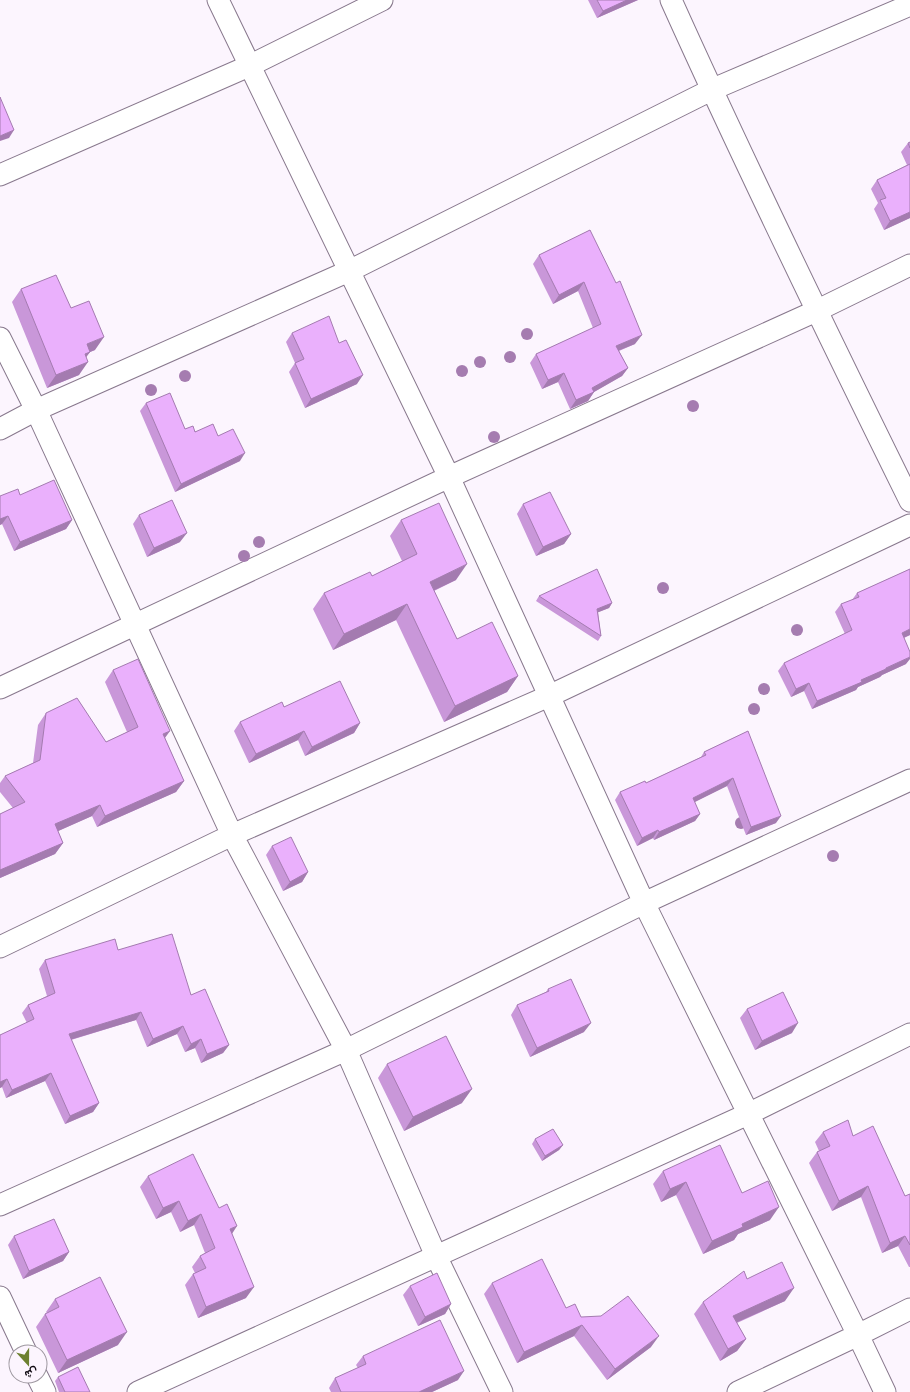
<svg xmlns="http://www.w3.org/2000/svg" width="910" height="1392" viewBox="0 0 910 1392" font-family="'Noto Sans',Vazirmatn,sans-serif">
<rect width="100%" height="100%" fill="#fcf5fe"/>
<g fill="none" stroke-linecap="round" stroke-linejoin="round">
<defs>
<path id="street" d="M218,0l231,477 195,426 214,432 27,57
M671,0c76,169 157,335 239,501
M0,175l249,-109 133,-66
M0,338l36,72 196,425 114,215 90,206 66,136
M0,429l36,-19 313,-139 362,-181 199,-85
M0,688l449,-211 367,-166 94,-46
M0,947l232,-112 317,-139 361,-171
M0,1205l346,-155 298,-147 266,-123
M0,1297l26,55
M37,1376l8,16
M138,1392l610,-278 162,-80
M738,1392l120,-57 52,-26"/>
</defs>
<use href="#street" stroke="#88788d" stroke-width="23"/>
<use href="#street" stroke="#fff" stroke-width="21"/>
</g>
<g fill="#a57cb0">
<circle cx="527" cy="334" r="6"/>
<circle cx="510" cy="357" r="6"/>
<circle cx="480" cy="362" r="6"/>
<circle cx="462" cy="371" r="6"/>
<circle cx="185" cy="376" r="6"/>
<circle cx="151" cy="390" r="6"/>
<circle cx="693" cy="406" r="6"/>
<circle cx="494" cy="437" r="6"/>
<circle cx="259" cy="542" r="6"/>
<circle cx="244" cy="556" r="6"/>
<circle cx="663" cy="588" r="6"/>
<circle cx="797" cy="630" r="6"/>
<circle cx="764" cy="689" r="6"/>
<circle cx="754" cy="709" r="6"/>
<circle cx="741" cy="823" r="6"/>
<circle cx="833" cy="856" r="6"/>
</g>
<path fill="#c997d9" d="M588,0h50l-41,18z
M910,142v76l-26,12 -10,-21 4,-6 -7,-14 6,-9 30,-15 -6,-13 7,-9z
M590,230l45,114 -16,7 9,17 -6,8 -28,16 -6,9 -18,8 -12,-27 -16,7 -12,-26 6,-9 57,-26 -15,-37 -25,13 -20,-40 6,-9z
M21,289l50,19 24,42 -5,2 -4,5 -7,18 -32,13 -35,-86z
M292,333l47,10 18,41 -52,24 -16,-36 6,-9 -9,-21z
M146,403l39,26 33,7 22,25 -65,31 -35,-81z
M20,495l52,25 -6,9 -52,22 -12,-27 -2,1v-29z
M523,504l48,30 -7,10 -28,12 -19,-42z
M139,515l41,27 -33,15 -14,-33z
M401,520l55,60 -22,11 23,48 61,37 -11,16 -63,30 -48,-102 -63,30 -20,-41 11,-16 48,-17 30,-15 -12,-25z
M910,569v66l-6,3 2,26 -24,11 -2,2 -22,10 -2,3 -44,19 -8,-18 -13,6 -13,-26 6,-8 61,-29 -10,-22 6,-8 11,-4 5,-7z
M539,596l73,7 -3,5 -11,4 3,24 -3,5 -62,-40z
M113,670l52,68 19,43 -8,11 -79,35 -5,-11 -34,15 5,12 -8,11 -55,24v-64l13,-6 -13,-16v-9l5,-7 28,-13 5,-38 8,-12 60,29 21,-10 -22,-50z
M284,707l76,16 -6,10 -49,23 -7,-16 -49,23 -15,-32 6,-9z
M748,731l28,92 -30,12 -19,-49 -33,16 6,12 -5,7 -41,19 -1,-2 -16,8 -22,-46 5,-8 26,-9 55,-26 3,-5z
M272,846l36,26 -6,10 -19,9 -17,-36z
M118,950l73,45 38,50 -6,8 -22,10 -6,-15 -10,4 -8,-18 -30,13 -11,-27 -65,20 28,63 -6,9 -28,12 -20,-43 -39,17 -4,-11 -2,1v-53l27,-12 -5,-10 6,-8 19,-9 -8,-27 6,-9z
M548,989l36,43 -54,25 -19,-42 6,-10 29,-13z
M747,1009l45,24 -37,17 -15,-32z
M387,1064l75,39 -58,28 -26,-53z
M823,1132l30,4 52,60 5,-2v73h-1l-11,-21 -16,7 -21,-56 -29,14 -23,-48 8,-11 2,-1 -4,-9z
M535,1139l28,6 -4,5 -17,11 -10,-17z
M663,1171l79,22 28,27 -32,14 -4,6 -31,14 -27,-59 -15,7 -8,-18z
M148,1176l84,58 14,64 -48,20 -13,-33 8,-11 2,-1 -3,-6 8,-11 5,-3 -11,-28 -14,7 -9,-20 -15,7 -16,-32z
M14,1236l55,16 -6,9 -40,18 -15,-34z
M747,1279l38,22 -48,22 9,16 -9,12 -17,10 -26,-47 9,-12z
M492,1283l74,25 15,9 70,30 -44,33 -33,-44 -57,27 -33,-69z
M410,1286l41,18 -6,10 -27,12 -15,-31z
M55,1299l63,46 -60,28 -22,-46 9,-13 2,-1 -1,-1z
M363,1356l95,24 -26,12h-101l-2,-4 6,-10 23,-10 -2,-3z
M58,1377l32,15h-31l-4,-11z"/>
<path fill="#a47bb0" d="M627,0h11l-41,18 6,-7z
M14,130l-5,8 -9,3v-5z
M910,212v6l-26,12 6,-9z
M584,282l-6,9 -25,13 6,-9z
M642,335l-7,9 -25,10 6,-8z
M104,337l-9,13 -5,2 -9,12 6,-20z
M88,362l-9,13 -32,13 9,-13z
M628,368l-6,8 -28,16 -6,9 -18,8 6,-9 16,-12z
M564,373l-6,9 -16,7 6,-9z
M363,375l-6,9 -52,24 6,-9z
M245,453l-5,8 -65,31 6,-8z
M8,516l-6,8 -2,1v-6z
M72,520l-6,9 -52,22 6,-9z
M187,533l-7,9 -33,15 7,-9z
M571,534l-7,10 -28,12 7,-9z
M467,564l-11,16 -38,18 12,-16z
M612,603l-3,5 -15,6 3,-5z
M407,604l-11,16 -63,30 11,-16z
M910,629v6l-14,6 6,-8z
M910,657v2l-4,5 -24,11 -2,2 -22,10 -2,3 -44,19 5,-8z
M518,676l-11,16 -63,30 11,-16z
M809,683l-5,8 -13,6 5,-8z
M360,723l-6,10 -49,23 7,-9z
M170,731l-8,11 1,-8z
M304,731l-6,9 -49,23 7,-9z
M733,778l-6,8 -40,20 6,-8z
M184,781l-8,11 -79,35 8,-11z
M100,805l-8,11 -45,20 8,-12z
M700,814l-5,7 -41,19 5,-8z
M781,816l-5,7 -30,12 5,-8z
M658,830l-5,8 -16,8 5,-8z
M63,843l-8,11 -55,24v-8z
M308,872l-6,10 -19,9 7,-9z
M141,1012l-5,8 -73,22 6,-8z
M591,1023l-7,9 -54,25 7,-9z
M798,1023l-6,10 -37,17 7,-9z
M183,1026l-6,8 -30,13 6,-8z
M201,1039l-6,9 -10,4 6,-8z
M229,1045l-6,8 -22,10 6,-9z
M51,1073l-6,8 -39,17 6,-8z
M7,1079l-5,8 -2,1v-6z
M472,1089l-10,14 -58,28 9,-14z
M99,1103l-6,9 -28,12 5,-8z
M563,1145l-4,5 -17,11 3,-5z
M686,1182l-10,13 -15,7 9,-13z
M868,1186l-7,11 -29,14 7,-10z
M179,1201l-8,11 -15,7 7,-11z
M779,1207l-9,13 -32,14 -4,6 -31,14 9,-13 30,-17z
M201,1214l-7,11 -14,7 8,-11z
M237,1226l-7,11v-8z
M905,1236l-7,10 -16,7 8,-10z
M69,1252l-6,9 -40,18 6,-8z
M254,1287l-8,11 -48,20 8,-11z
M794,1288l-9,13 -61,27 9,-12z
M451,1304l-6,10 -27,12 7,-9z
M582,1325l-8,11 -57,27 7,-11z
M127,1332l-9,13 -60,28 9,-13z
M659,1336l-8,11 -44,33 8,-11z
M746,1339l-9,12 -17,10 8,-12z
M464,1371l-6,9 -26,12h-13z"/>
<path fill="#eab0fc" stroke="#a47bb0" d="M597,0h30l-24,11z
M0,97l14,33 -14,6z
M910,142v6l-2,-5z
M910,164v48l-20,9 -10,-21 6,-2 -9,-18z
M590,230l26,53 4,-2 22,54 -26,11 12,22 -36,20 2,4 -18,8 -12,-27 -16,7 -12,-26 65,-30 -17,-42 -25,13 -20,-40z
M56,275l15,33 18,-7 15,36 -17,7 3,8 -5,2 3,8 -32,13 -35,-86z
M329,316l10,27 7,-3 17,35 -52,24 -16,-36 9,-4 -12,-26z
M170,393l15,36 8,-3 2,6 18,-8 5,12 15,-7 12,24 -64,31 -35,-81z
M54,480l18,40 -52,22 -12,-26 -8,3v-23l18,-7 2,6z
M550,492l21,42 -28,13 -20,-43z
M172,500l15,33 -33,15 -15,-33z
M439,503l28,61 -37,18 27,57 35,-17 26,54 -63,30 -48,-102 -63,30 -20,-41 46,-21 2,4 45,-22 -16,-34z
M597,569l15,34 -15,6 4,27 -62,-40z
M910,569v60l-8,4 8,19v5l-24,11v1l-25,11 1,2 -45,19 -8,-18 -13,6 -12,-26 68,-33 -11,-26 18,-7 -2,-4z
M138,659l32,72 -7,3 21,47 -79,35 -5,-11 -45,19 8,19 -63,27v-56l25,-12 -20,-26 35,-16 6,-47 31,-15 29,44 32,-15 -25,-57z
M340,681l20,42 -48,24 -8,-16 -48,23 -16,-32 42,-20 2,5z
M748,731l33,85 -30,11 -18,-49 -40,20 7,16 -41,18 -1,-2 -16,8 -22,-46 25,-11 1,2 60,-28 -2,-3z
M291,837l17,35 -18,10 -18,-36z
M172,934l19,61 14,-6 24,56 -22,9 -6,-15 -10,5 -8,-18 -30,13 -12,-27 -72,22 30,69 -29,13 -19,-43 -39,17 -5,-11 -7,3v-47l34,-16 -6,-14 27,-12 -10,-33 70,-21 3,11z
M571,979l20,44 -54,25 -20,-43 32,-14 -1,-2z
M783,992l15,31 -36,18 -15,-32z
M446,1036l26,53 -59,28 -26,-53z
M848,1120l5,16 20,-10 32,70 5,-2v51l-5,-9 -15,7 -22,-57 -29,15 -22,-49 13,-6 -7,-14z
M553,1129l10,16 -18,11 -10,-17z
M720,1145l22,48 26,-12 11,26 -37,17 1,3 -31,14 -26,-59 -16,7 -7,-18z
M193,1154l26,54 8,-4 10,22 -7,3 24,58 -48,20 -13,-33 13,-6 -6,-12 15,-8 -14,-34 -13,7 -9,-20 -16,7 -15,-32z
M54,1219l15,33 -40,19 -15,-35z
M542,1259l24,49 9,-4 6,13 20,-1 27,-20 31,40 -44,33 -33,-44 -58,27 -32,-69z
M782,1262l12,26 -61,28 13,23 -18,10 -25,-47 41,-31 3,8z
M437,1273l14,31 -26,13 -15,-31z
M100,1277l27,55 -60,28 -22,-46 14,-7 -4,-8z
M440,1320l24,51 -45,21h-78l-6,-14 31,-14 -3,-8z
M78,1367l12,25h-25l-7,-15z"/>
<g transform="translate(28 1364) rotate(159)"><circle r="19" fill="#fcf5fe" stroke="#9d979f"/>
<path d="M0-3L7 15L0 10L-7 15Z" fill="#6d8030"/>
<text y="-6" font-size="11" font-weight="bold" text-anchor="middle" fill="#0e0910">ش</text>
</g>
</svg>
